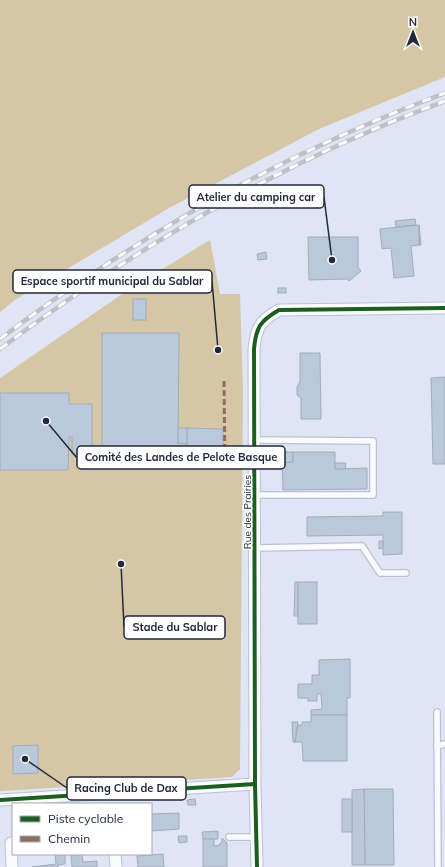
<svg xmlns="http://www.w3.org/2000/svg" width="445" height="867" font-family="Mulish,sans-serif">
  <rect width="100%" height="100%" fill="#dfe5f5"/>
  <g fill="#d5c7a5">
    <polygon points="0,0 445,0 445,77 319,129 169,208 15,300 0,312"/>
    <polygon points="210,240 220,294 240,294 243,390 240,769 232,777 0,791 0,378 128,290"/>
  </g>
  <g fill="#bac8db" stroke="#a2acba">
    <polygon points="415,219 416,225 396,227 395,221"/>
    <polygon points="419,225 421,245 419,245"/>
    <polygon points="419,225 419,245 411,246 414,276 394,278 391,248 382,249 380,229"/>
    <polygon points="308,237 358,237 358,267 361,271 349,281 347,279 309,280"/>
    <polygon points="266,252 267,259 258,260 257,254"/>
    <rect x="278" y="288" width="8" height="5"/>
    <rect x="133" y="299" width="13" height="21"/>
    <polygon points="102,333 179,333 178,447 102,447"/>
    <polygon points="300,353 320,353 321,419 301,419 301,398 297,395 297,387 300,382"/>
    <polygon points="445,377 445,464 433,464 431,378"/>
    <polygon points="0,393 69,393 69,404 92,404 92,453 108,454 108,467 82,467 82,454 72,454 72,437 69,437 68,470 0,470"/>
    <polygon points="178,428 187,428 187,444 178,443"/>
    <polygon points="187,428 223,429 223,457 187,456"/>
    <polygon points="283,452 293,452 293,462 282,463"/>
    <polygon points="293,452 335,452 335,469 367,468 367,489 283,490 282,463 293,462"/>
    <polygon points="335,463 346,463 345,469 335,469"/>
    <polygon points="383,512 402,512 402,554 383,555 383,535 307,536 307,517 383,516"/>
    <polygon points="379,541 383,541 383,548 379,549"/>
    <polygon points="295,582 298,582 298,616 294,616"/>
    <rect x="298" y="582" width="19" height="42"/>
    <polygon points="350,659 350,698 347,698 347,715 311,715 311,710 322,709 321,694 317,694 317,701 308,701 308,698 298,698 298,684 312,684 312,675 319,675 319,660"/>
    <polygon points="311,715 347,715 347,761 303,761 302,742 295,742 298,725 302,725 302,722 311,722"/>
    <polygon points="292,722 298,722 295,742 293,742"/>
    <polygon points="38,745 38,773 13,774 13,746"/>
    <polygon points="364,789 393,789 394,865 365,865"/>
    <polygon points="364,789 365,865 352,865 352,790"/>
    <polygon points="195,799 196,805 188,805 187,800"/>
    <rect x="342" y="799" width="10" height="33"/>
    <polygon points="179,813 179,829 151,831 151,814"/>
    <polygon points="218,831 218,839 203,839 202,832"/>
    <polygon points="178,836 187,836 187,842 179,843"/>
    <polygon points="222,838 227,843 227,867 203,867 203,839 214,839 214,846 220,845 220,843 222,843"/>
    <polygon points="55,854 65,854 65,864 58,865 58,867 32,867 56,864"/>
    <polygon points="71,854 82,854 83,862 97,861 97,867 72,867"/>
    <polygon points="163,854 164,867 138,867 137,856"/>
  </g>
  <g fill="none" stroke-linecap="round" stroke-linejoin="round">
    <defs>
      <g id="lane">
        <polyline points="254,440 373,441 373,495 255,495"/>
        <polyline points="255,548 362,546 380,573 406,573"/>
        <polyline points="437,712 438,867"/>
        <polyline points="437,746 445,744"/>
        <polyline points="229,837 256,837"/>
      </g>
      <g id="street">
        <polyline points="0,800 255,784"/>
        <polyline points="11,843 12,867"/>
        <polyline points="115,854 116,867"/>
        <path d="M257,867l-2,-83 -1,-435c2,-22 6,-28 25,-39l166,-2"/>
      </g>
    </defs>
    <use href="#lane" stroke="#bbc1d1" stroke-width="8"/>
    <use href="#street" stroke="#bbc1d1" stroke-width="13"/>
    <use href="#lane" stroke="#fafbfe" stroke-width="5.5"/>
    <use href="#street" stroke="#fafbfe" stroke-width="11"/>
    <defs>
      <g id="rail">
        <path d="M0,339c135,-102 286,-187 445,-246"/>
        <path d="M0,349c136,-102 285,-189 445,-248"/>
      </g>
    </defs>
    <use href="#rail" stroke="#bfc0c5" stroke-width="4.5"/>
    <use href="#rail" stroke="#fff" stroke-width="3" stroke-dasharray="9" stroke-linecap="butt"/>
    <polyline stroke="#8d6e63" stroke-width="3" stroke-dasharray="6 3" stroke-linecap="butt" points="224,381 225,466"/>
    <defs>
      <g id="cycleway">
        <polyline points="0,800 255,784"/>
        <path d="M257,867l-2,-83 -1,-435c2,-22 6,-28 25,-39l166,-2"/>
      </g>
    </defs>
    <use href="#cycleway" stroke="#fff" stroke-width="6"/>
    <use href="#cycleway" stroke="#1b5e20" stroke-width="4"/>
  </g>
  <g text-anchor="middle" dominant-baseline="central" stroke-width="3" stroke-linejoin="round" paint-order="stroke">
    <g font-size="10" fill="#22293b" stroke="#fff">
      <text transform="translate(247 512) rotate(-90)">Rue des Prairies</text>
    </g>
  </g>
  <path fill="none" stroke="#22293b" stroke-width="1.5" d="M332 260L324 197M218 350L212 281M46 421L77 458M121 564L124 627M25 759L67 788"/>
  <g fill="#22293b" stroke="#fff" stroke-width="1.5">
    <circle cx="332" cy="260" r="4"/>
    <circle cx="218" cy="350" r="4"/>
    <circle cx="46" cy="421" r="4"/>
    <circle cx="121" cy="564" r="4"/>
    <circle cx="25" cy="759" r="4"/>
  </g>
  <g fill="#fff" stroke="#22293b" stroke-width="1.5">
    <rect x="189" y="185" width="135" height="23" rx="4"/>
    <rect x="13" y="270" width="199" height="23" rx="4"/>
    <rect x="77" y="446" width="208" height="23" rx="4"/>
    <rect x="124" y="616" width="101" height="23" rx="4"/>
    <rect x="67" y="777" width="119" height="23" rx="4"/>
  </g>
  <g font-size="11" text-anchor="middle" font-weight="bold" fill="#22293b">
    <text x="256" y="201">Atelier du camping car</text>
    <text x="112" y="285">Espace sportif municipal du Sablar</text>
    <text x="181" y="461">Comité des Landes de Pelote Basque</text>
    <text x="175" y="631">Stade du Sablar</text>
    <text x="126" y="792">Racing Club de Dax</text>
  </g>
  <rect x="12" y="803" width="140" height="52" fill="#ffffff" stroke="#a7a9b1"/>
  <rect x="20" y="816" width="20" height="6" fill="#1b5e20" stroke="#a7a9b1"/>
  <text x="48" y="823" font-size="12" fill="#22293b">Piste cyclable</text>
  <rect x="20" y="836" width="20" height="6" fill="#8d6e63" stroke="#a7a9b1"/>
  <text x="48" y="843" font-size="12" fill="#22293b">Chemin</text>
  <g transform="translate(413 32)" stroke="#ffffff" stroke-width="3" paint-order="stroke">
  <path d="M0-3L7 15L0 10L-7 15Z" fill="#22293b"/>
  <text y="-6" font-size="11" font-weight="bold" text-anchor="middle" fill="#22293b">N</text>
  </g>
</svg>
